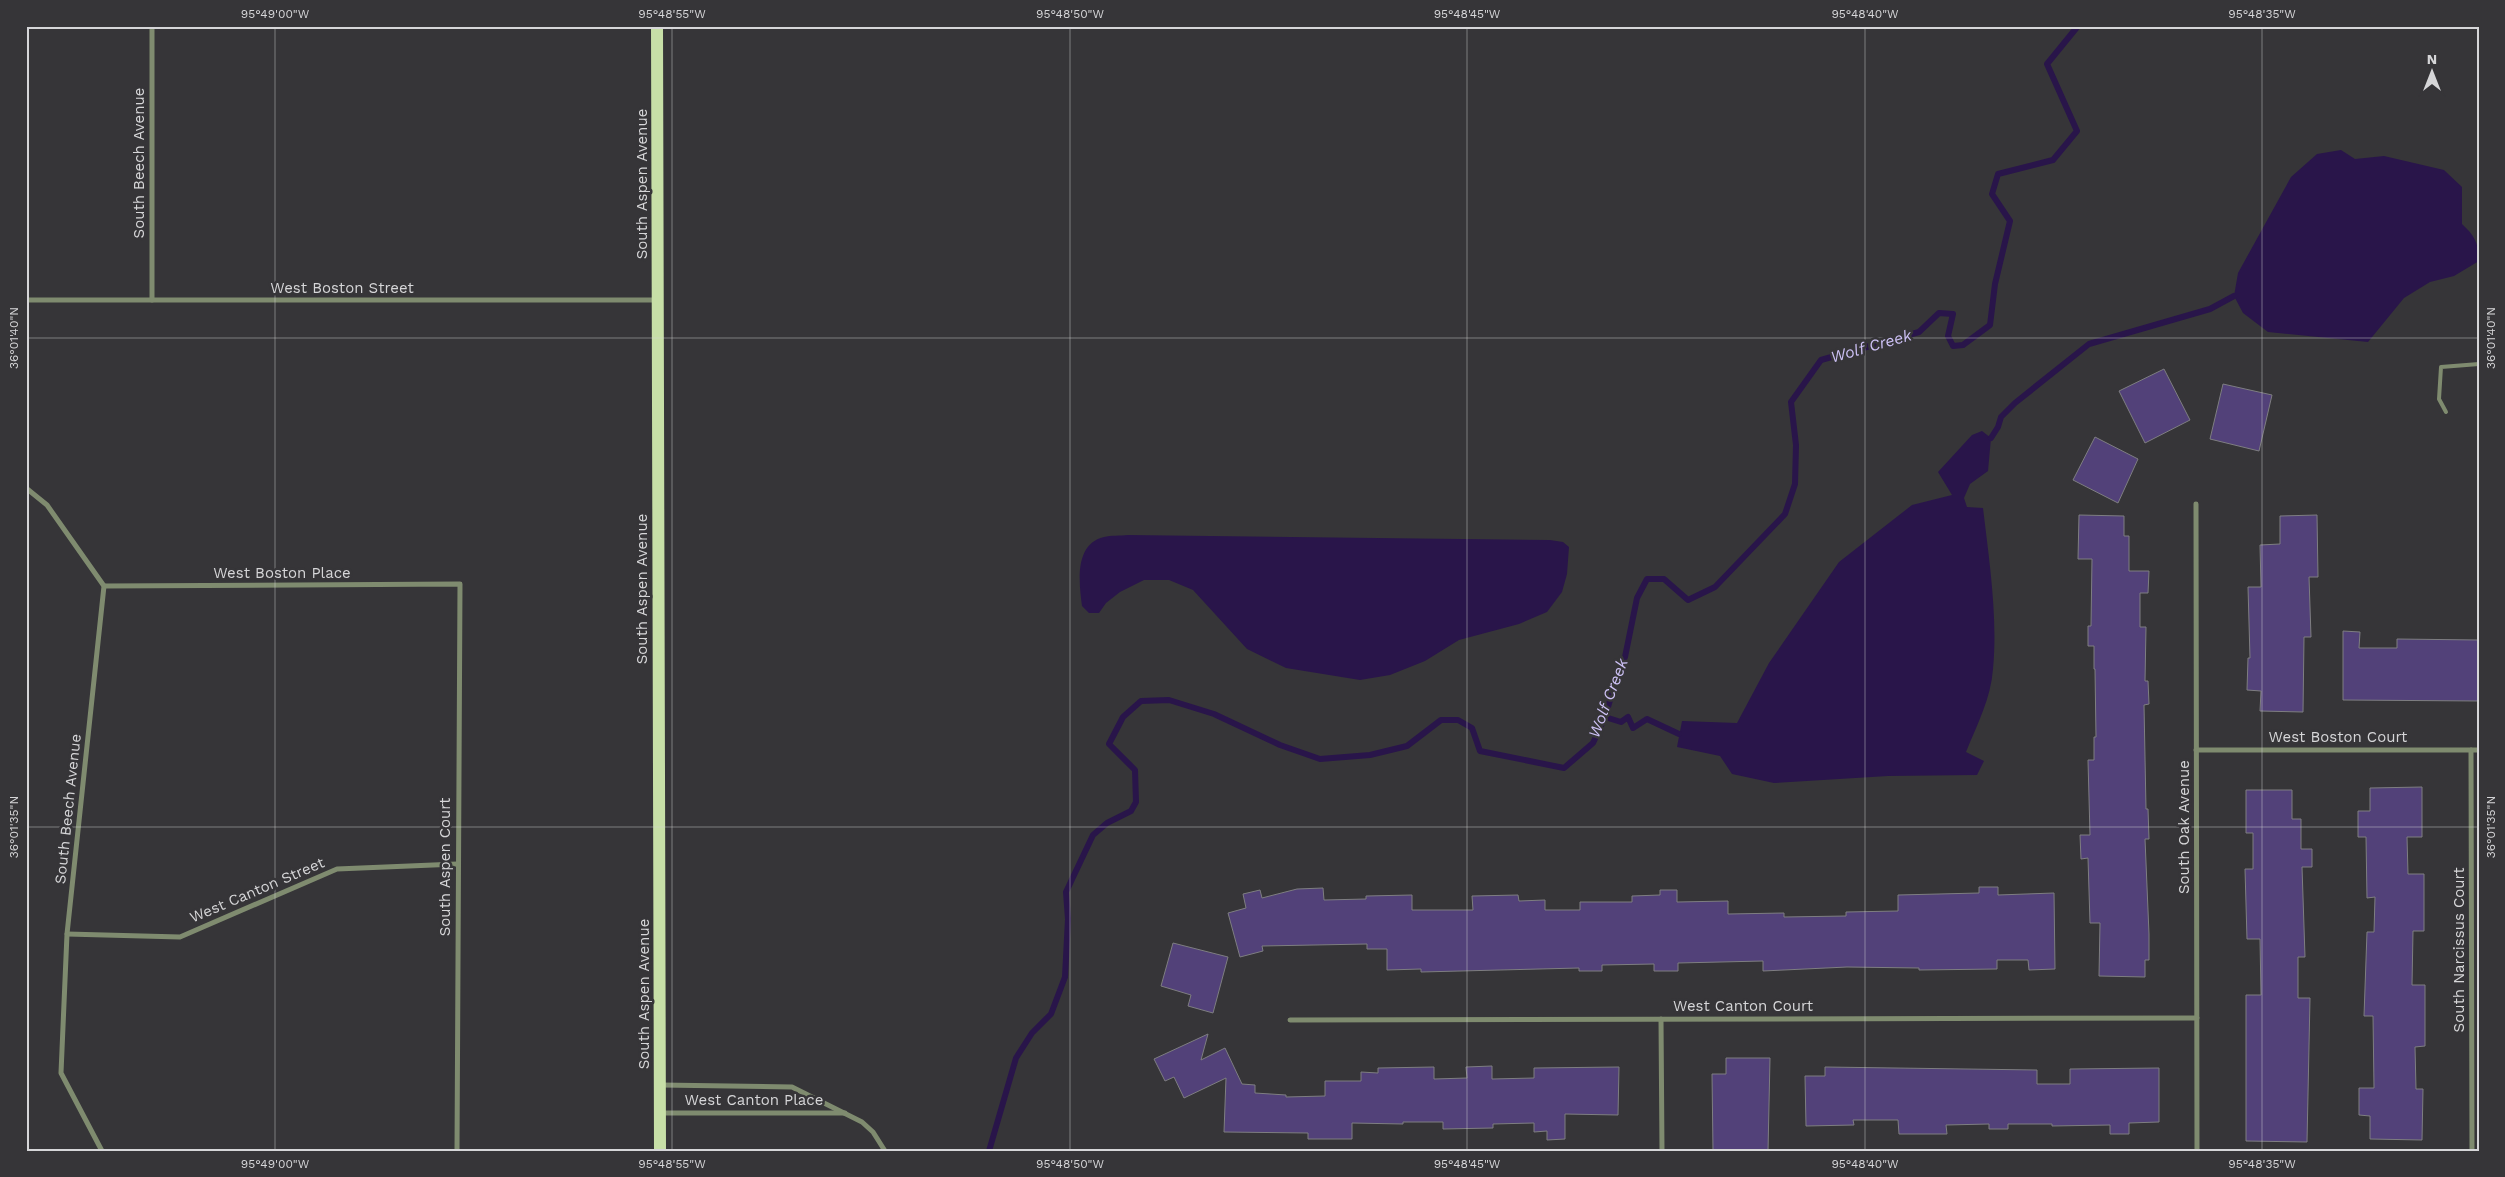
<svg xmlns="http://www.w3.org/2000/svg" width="2505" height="1177" font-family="'Work Sans',sans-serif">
  <rect width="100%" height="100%" fill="#363538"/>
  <g fill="#29154a">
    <path d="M2341,150l14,9 29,-3 60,14 18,17v37c13,12 17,20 17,37l-25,15 -24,6 -26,16 -36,44 -100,-10 -25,-19 -9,-17 4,-23 53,-96 26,-23z"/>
    <path d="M1982,431l9,7 -3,33 -18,13 -6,14 3,9 16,1c6,51 15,109 10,161 -2,29 -16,56 -27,83l18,9 -7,14 -89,1 -114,7 -42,-9 -12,-18 -43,-9 5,-26 55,2 32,-60 70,-101 73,-57 40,-10 -14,-23 34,-37z"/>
    <path d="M1128,535l422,5 13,2 6,5 -2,27 -5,18 -15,20 -28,12 -60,16 -34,21 -35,14 -30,5 -74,-12 -39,-19 -54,-59 -24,-10h-25l-24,12 -14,11 -7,10h-10l-7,-7c-3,-23 -8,-62 22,-69 7,-2 16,-1 24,-2z"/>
  </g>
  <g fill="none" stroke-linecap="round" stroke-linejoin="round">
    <g stroke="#29154a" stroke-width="6">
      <polyline points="1991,438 1998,427 2001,417 2015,403 2089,344 2210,309 2234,296"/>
      <polyline points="1605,717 1621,722 1628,717 1633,728 1647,719 1679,734"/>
      <polyline points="989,1151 1016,1058 1032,1033 1051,1014 1065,977 1068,919 1066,892 1093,835 1107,823 1131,811 1136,802 1135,770 1109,744 1123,717 1141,701 1169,700 1214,714 1280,745 1320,759 1370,755 1407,746 1441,720 1458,720 1472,728 1480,751 1564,768 1593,743 1605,717 1617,677 1625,657 1637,598 1647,579 1664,579 1688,600 1715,587 1785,514 1795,484 1796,445 1791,402 1821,360 1919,332 1939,313 1953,314 1948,336 1953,346 1963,345 1990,325 1995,284 2010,221 1992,194 1998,174 2053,160 2077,131 2047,64 2078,26"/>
    </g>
  </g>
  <g fill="#524179" stroke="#7e7e81">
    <polygon points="2164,369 2190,420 2145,443 2119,391"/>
    <polygon points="2223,384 2272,395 2259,451 2210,439"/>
    <polygon points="2095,437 2138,459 2118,503 2073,480"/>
    <polygon points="2079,515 2124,516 2124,536 2129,536 2129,571 2149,571 2148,593 2140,593 2140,627 2146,627 2145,681 2148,681 2149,704 2144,705 2146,809 2148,809 2149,839 2145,839 2149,934 2149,960 2145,960 2145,977 2099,976 2100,923 2090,923 2088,858 2081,859 2080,835 2090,835 2088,760 2094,760 2094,737 2096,737 2095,669 2094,669 2094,646 2088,646 2088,626 2091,626 2092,559 2078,559"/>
    <polygon points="2317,515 2318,577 2309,577 2311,637 2304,637 2303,712 2260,711 2261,691 2247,690 2248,658 2250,658 2248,587 2261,587 2260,545 2280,544 2280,516"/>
    <polygon points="2343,631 2360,632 2359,648 2397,648 2397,639 2479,640 2479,701 2343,700"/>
    <polygon points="2422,787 2422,837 2407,837 2408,874 2424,874 2424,931 2413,931 2412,985 2425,985 2425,1046 2415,1047 2416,1089 2423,1089 2422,1140 2370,1139 2370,1116 2359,1115 2359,1088 2374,1088 2373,1016 2364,1016 2367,932 2374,932 2375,897 2367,898 2366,837 2358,837 2358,811 2370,811 2370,788"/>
    <polygon points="2246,790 2292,790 2292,819 2301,819 2301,849 2312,849 2312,867 2302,867 2305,957 2298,957 2298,998 2310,998 2307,1142 2246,1141 2246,995 2261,995 2260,939 2247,939 2245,869 2253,869 2253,833 2246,833"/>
    <polygon points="1979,887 1998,887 1998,895 2054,893 2055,969 2029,970 2028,960 1997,960 1997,969 1919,970 1919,968 1847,967 1763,971 1763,961 1678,963 1678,971 1654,971 1654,964 1602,965 1602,971 1579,971 1579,968 1421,972 1421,969 1387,970 1387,949 1367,949 1367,944 1262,946 1263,951 1240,957 1228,913 1246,908 1243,894 1260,890 1262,898 1297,889 1323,888 1324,900 1366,899 1366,896 1412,895 1412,910 1473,910 1472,896 1518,895 1519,901 1545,900 1545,910 1580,910 1580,902 1632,902 1632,896 1660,895 1660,890 1677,890 1677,902 1728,901 1728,914 1784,913 1784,917 1846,916 1846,912 1898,911 1898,895 1979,893"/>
    <polygon points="1173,943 1228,957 1213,1013 1188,1006 1191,995 1161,986"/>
    <polygon points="1208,1034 1201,1060 1225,1048 1242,1084 1255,1085 1255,1093 1286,1095 1286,1097 1325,1096 1325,1081 1361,1081 1361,1072 1378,1073 1378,1068 1434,1067 1434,1079 1467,1078 1466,1067 1492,1066 1492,1079 1534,1078 1534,1068 1619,1067 1618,1115 1565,1114 1565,1139 1547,1140 1547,1131 1534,1132 1534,1123 1493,1124 1493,1128 1443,1129 1443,1122 1403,1122 1403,1124 1352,1123 1352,1139 1308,1139 1308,1133 1224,1132 1226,1078 1184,1098 1174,1077 1165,1081 1154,1059"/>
    <polygon points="1726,1058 1770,1058 1768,1151 1713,1151 1712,1074 1726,1074"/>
    <polygon points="1825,1067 2037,1070 2037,1084 2070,1084 2070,1069 2159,1068 2159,1122 2129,1123 2129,1134 2110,1134 2110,1125 2052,1126 2052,1124 2008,1124 2008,1129 1989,1129 1989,1124 1946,1125 1947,1134 1899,1134 1898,1120 1853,1120 1854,1125 1806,1126 1805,1076 1825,1076"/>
  </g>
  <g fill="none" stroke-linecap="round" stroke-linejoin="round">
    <polyline stroke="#7f8b6f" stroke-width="4" points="2446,412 2439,399 2441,367 2479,364"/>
    <g stroke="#7f8b6f" stroke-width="5">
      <polyline points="26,300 658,300"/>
      <polyline points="152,300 152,26"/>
      <polyline points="26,488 47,505 104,586 67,934 61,1073 102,1151"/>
      <polyline points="2196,504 2197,1151"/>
      <polyline points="104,586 460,584 457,1151"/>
      <polyline points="2196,750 2479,750"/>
      <polyline points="2471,750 2472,1151"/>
      <polyline points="67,934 180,937 337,869 457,864"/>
      <polyline points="1661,1019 1662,1151"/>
      <polyline points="1290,1020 2197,1018"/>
      <polyline points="661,1085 792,1087 862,1122 873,1132 885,1151"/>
      <polyline points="661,1113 845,1113"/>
    </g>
    <polyline stroke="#c7dfa7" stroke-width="12" points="657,26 660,1151"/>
  </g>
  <path fill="none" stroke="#d6d6d8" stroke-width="1" stroke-opacity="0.45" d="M275,26v1125M672,26v1125M1070,26v1125M1467,26v1125M1865,26v1125M2262,26v1125M26,338h2453M26,827h2453"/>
  <g text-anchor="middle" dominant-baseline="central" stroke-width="5" stroke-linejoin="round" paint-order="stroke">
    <g font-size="15" fill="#d6d6d8" stroke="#363538">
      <text transform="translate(139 163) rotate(-90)">South Beech Avenue</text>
      <text transform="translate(642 184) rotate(-90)">South Aspen Avenue</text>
      <text x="342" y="288">West Boston Street</text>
      <text x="282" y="573">West Boston Place</text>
      <text transform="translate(642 589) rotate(-90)">South Aspen Avenue</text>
      <text x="2338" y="737">West Boston Court</text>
      <text transform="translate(68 809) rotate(-84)">South Beech Avenue</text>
      <text transform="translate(2184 827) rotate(-90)">South Oak Avenue</text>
      <text transform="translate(445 867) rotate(-90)">South Aspen Court</text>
      <text transform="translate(257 890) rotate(-23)">West Canton Street</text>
      <text transform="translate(2459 950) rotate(-90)">South Narcissus Court</text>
      <text transform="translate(644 994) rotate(-90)">South Aspen Avenue</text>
      <text x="1743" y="1006">West Canton Court</text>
      <text x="754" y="1100">West Canton Place</text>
    </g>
    <g font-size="16" font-style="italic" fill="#cdc1f5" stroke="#363538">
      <text transform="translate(1871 346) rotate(-16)">Wolf Creek</text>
      <text transform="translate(1608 698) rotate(-69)">Wolf Creek</text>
    </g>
  </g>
  <rect width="2505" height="1177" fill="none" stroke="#363538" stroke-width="55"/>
  <g transform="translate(2432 72)" stroke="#363538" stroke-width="4" paint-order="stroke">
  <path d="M0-4L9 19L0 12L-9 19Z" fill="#d6d6d8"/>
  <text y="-8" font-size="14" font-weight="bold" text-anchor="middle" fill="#d6d6d8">N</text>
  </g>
  <rect x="28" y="28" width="2450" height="1122" fill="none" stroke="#d6d6d8" stroke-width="2"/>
  <g font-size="12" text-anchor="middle" fill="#d6d6d8">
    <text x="275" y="18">95°49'00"W</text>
    <text x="672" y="18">95°48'55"W</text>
    <text x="1070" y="18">95°48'50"W</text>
    <text x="1467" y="18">95°48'45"W</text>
    <text x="1865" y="18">95°48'40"W</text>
    <text x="2262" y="18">95°48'35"W</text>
    <text transform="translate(14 338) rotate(-90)" y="4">36°01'40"N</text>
    <text transform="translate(2491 338) rotate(-90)" y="4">36°01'40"N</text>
    <text transform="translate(14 827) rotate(-90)" y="4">36°01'35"N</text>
    <text transform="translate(2491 827) rotate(-90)" y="4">36°01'35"N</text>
    <text x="275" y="1168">95°49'00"W</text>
    <text x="672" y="1168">95°48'55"W</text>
    <text x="1070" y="1168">95°48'50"W</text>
    <text x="1467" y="1168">95°48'45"W</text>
    <text x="1865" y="1168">95°48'40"W</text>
    <text x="2262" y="1168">95°48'35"W</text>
  </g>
</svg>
